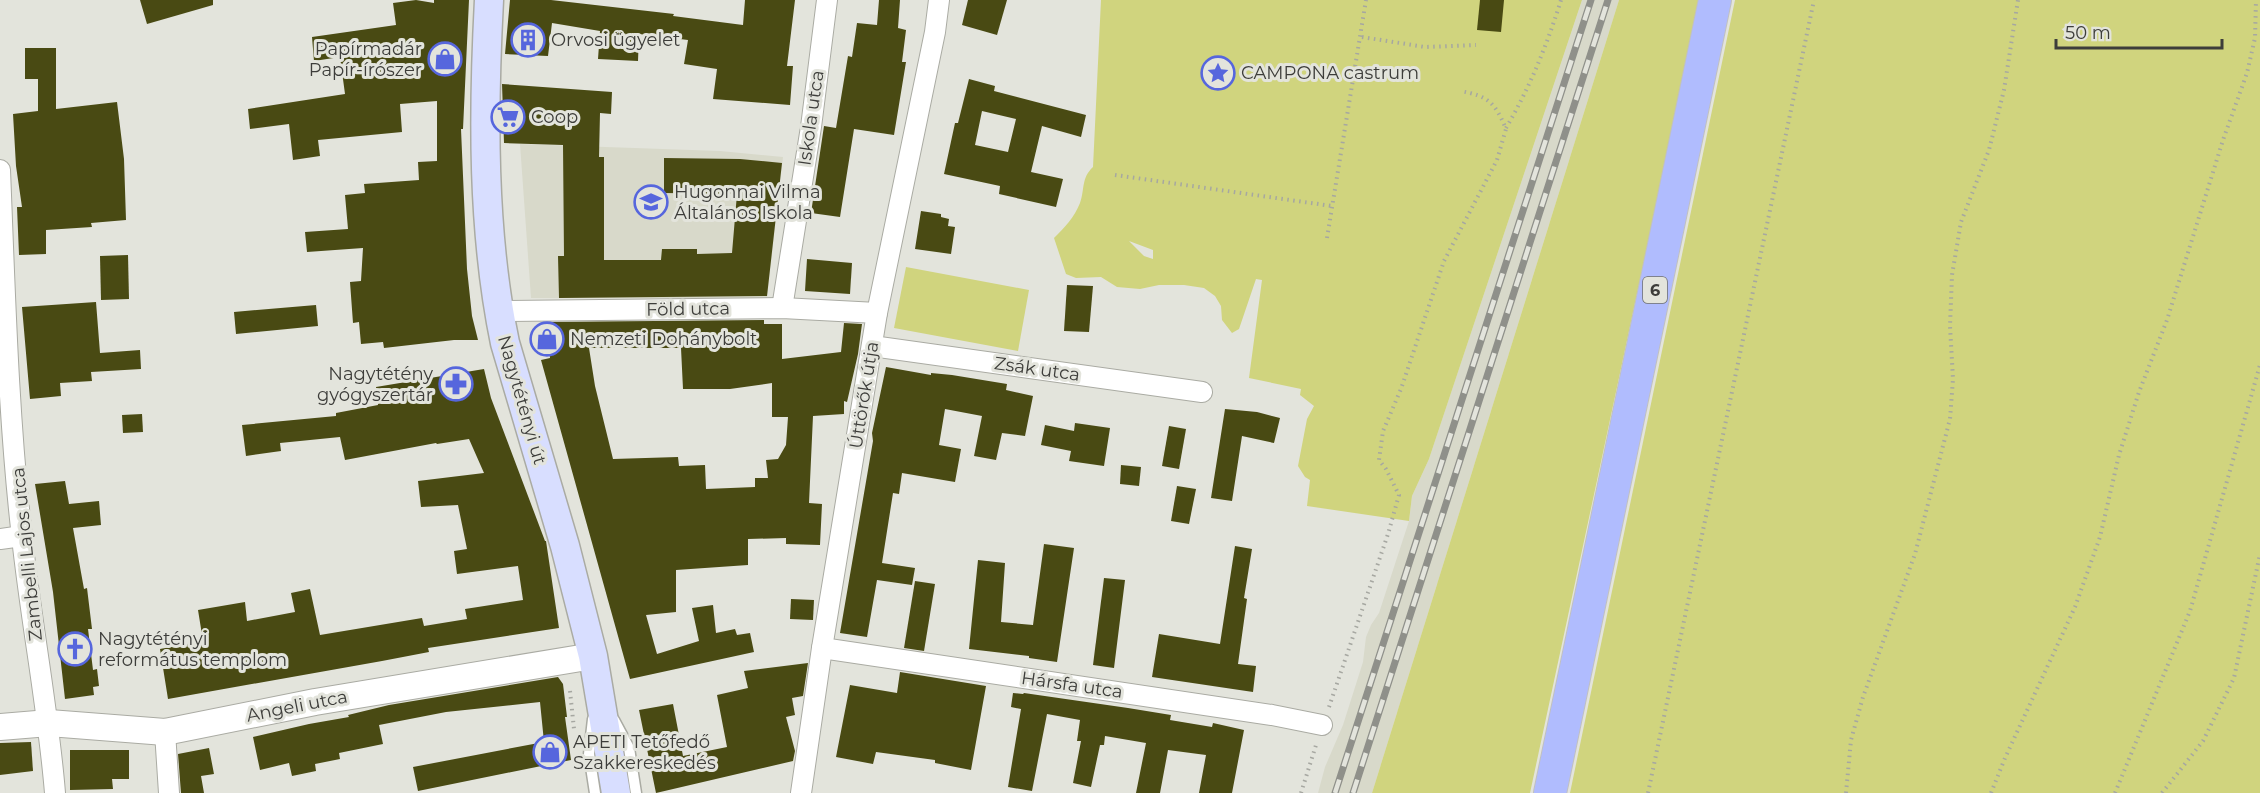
<svg xmlns="http://www.w3.org/2000/svg" width="2260" height="793" font-family="Montserrat,sans-serif">
  <rect width="100%" height="100%" fill="#e3e4dc"/>
  <g fill="#d8d9ca">
    <polygon points="1582,0 1619,0 1372,793 1318,793 1325,767 1343,725 1363,662 1366,637 1371,625 1379,613 1409,521 1412,496 1429,459"/>
    <polygon points="520,144 720,151 783,157 767,298 531,298"/>
  </g>
  <g fill="#d0d47e" fill-rule="evenodd">
    <path d="M1101,0h481l-153,459 -17,37 -3,25 -102,-15 3,-26 -5,-3 -7,-11 9,-47 7,-13 -14,-11 1,-6 -52,-11 13,-98 -6,-1 -17,50 -7,4 -10,-13 -1,-14 -6,-10 -11,-8 -20,-3h-25l-19,4 -23,-2 -16,-10 -25,1 -10,-4 -12,-36c11,-11 20,-20 26,-35 5,-14 1,-25 13,-36zM1129,241l24,9v9l-9,-3z"/>
    <polygon points="1619,0 1700,0 1530,793 1372,793"/>
    <polygon points="1735,0 2260,0 2260,793 1570,793"/>
    <polygon points="906,267 1029,290 1018,351 894,328"/>
  </g>
  <g fill="#494a13" fill-rule="evenodd">
    <polygon points="140,0 213,0 213,5 147,24"/>
    <polygon points="416,0 434,3 434,0 469,0 463,129 461,129 467,269 472,316 478,340 454,340 384,348 383,342 361,344 359,322 353,323 350,282 361,281 363,248 307,252 305,232 348,229 345,195 365,193 364,184 419,180 418,162 437,161 437,101 400,104 402,132 318,140 320,156 293,160 289,124 250,129 248,109 345,94 340,57 314,61 312,37 396,25 393,3"/>
    <polygon points="510,0 551,0 674,14 673,16 743,25 745,0 795,0 787,66 793,66 790,105 713,99 717,69 684,64 688,40 639,34 638,61 598,59 600,31 552,23 548,56 505,54"/>
    <polygon points="879,0 900,0 898,28 906,30 902,62 906,62 894,135 854,129 840,217 811,213 824,126 836,128 848,56 852,57 857,23 877,25"/>
    <polygon points="968,0 1007,0 997,35 962,25"/>
    <polygon points="1480,0 1504,0 1501,32 1477,30"/>
    <polygon points="25,48 56,48 56,109 117,102 124,159 126,220 91,223 92,227 46,230 46,254 19,255 17,207 22,207 16,166 13,114 38,111 38,79 25,79"/>
    <path d="M969,79l26,7 -1,5 92,24 -5,22 -39,-11 -11,46 32,7 -7,28 -57,-13 1,-8 -56,-12 11,-51h3zM982,111l34,8 -8,33 -33,-7z"/>
    <polygon points="502,84 612,92 611,114 600,113 599,157 604,157 604,260 661,260 662,249 697,249 697,254 732,253 737,194 664,193 664,158 740,159 782,163 767,296 559,298 558,256 564,256 563,145 504,143"/>
    <polygon points="921,211 941,214 941,217 949,219 948,226 955,227 951,254 915,249"/>
    <polygon points="128,255 129,299 101,300 100,256"/>
    <polygon points="807,259 852,263 850,294 805,291"/>
    <polygon points="1067,285 1093,286 1089,332 1064,331"/>
    <polygon points="96,302 100,353 140,350 141,369 91,372 92,381 60,383 61,396 30,399 22,307"/>
    <polygon points="316,305 318,326 236,334 234,312"/>
    <path d="M764,320v4h18v35l59,-7 3,-29 18,1 -4,30 -11,48 -3,-1v13l-31,2 -4,87 13,1 -2,41 -34,-1v-6l-38,1v26l-72,5v42l-30,3 11,39 42,-13 -7,-33 21,-3 3,28 19,-4 2,6 13,-2 4,19 -124,27 -89,-319 9,-2 -4,-36zM589,348h92l2,41h47l42,-6v34h16l-2,28 -8,14 -12,1 2,18h-13v9l-49,2 -1,-24 -26,1 -1,-9 -65,2 -18,-73z"/>
    <polygon points="886,367 931,375 931,373 952,375 1007,384 1006,390 1033,396 1025,436 1002,433 996,460 974,456 982,416 945,409 939,445 961,449 955,482 902,473 899,494 893,493 882,563 915,568 912,585 877,580 867,637 840,633 873,441 872,433"/>
    <polygon points="484,369 491,398 545,541 546,541 559,628 428,648 429,652 382,661 168,699 160,649 203,641 198,610 245,602 247,621 295,612 291,593 310,589 320,635 422,618 424,626 467,619 465,609 523,600 518,566 457,574 454,551 467,549 458,505 421,507 418,481 484,473 469,439 437,444 436,443 345,460 340,437 280,443 281,451 246,456 242,425 336,416 336,413 378,405 376,387"/>
    <polygon points="1225,409 1257,412 1280,418 1274,443 1242,436 1232,501 1211,498"/>
    <polygon points="142,414 143,432 123,433 122,415"/>
    <polygon points="1075,423 1110,428 1104,466 1069,461 1071,451 1041,445 1045,425 1074,431"/>
    <polygon points="1169,426 1186,429 1179,469 1162,466"/>
    <polygon points="1121,465 1141,467 1139,486 1120,484"/>
    <polygon points="65,481 69,504 99,501 101,525 73,528 84,589 87,588 92,629 88,629 93,670 97,669 99,686 93,687 94,695 65,699 53,592 35,484"/>
    <polygon points="1177,486 1196,489 1189,524 1171,521"/>
    <polygon points="1044,544 1074,548 1057,662 1029,658 1029,656 969,649 978,560 1005,563 1001,622 1033,625"/>
    <polygon points="1235,546 1252,549 1244,598 1247,599 1238,664 1256,666 1253,692 1152,677 1159,634 1220,644"/>
    <polygon points="1104,578 1125,580 1114,668 1093,665"/>
    <polygon points="915,581 935,584 924,651 904,648"/>
    <polygon points="791,599 814,600 813,620 790,619"/>
    <polygon points="808,663 803,696 792,698 795,715 786,717 795,751 793,761 656,793 639,710 673,704 683,756 727,747 717,695 748,688 744,671"/>
    <polygon points="900,672 986,686 971,770 935,763 935,760 876,752 873,764 836,757 850,685 897,693"/>
    <polygon points="558,677 563,684 567,717 565,717 571,760 418,791 413,767 544,742 540,702 446,712 379,725 383,744 339,753 340,759 315,764 316,771 292,776 289,763 260,770 253,737 309,724 349,717 348,715 389,705"/>
    <polygon points="1013,693 1023,694 1024,693 1128,708 1171,715 1170,720 1212,727 1213,723 1244,730 1232,793 1199,793 1206,755 1168,750 1160,793 1136,793 1146,743 1105,736 1104,745 1100,745 1091,787 1073,783 1081,741 1077,741 1080,720 1047,714 1032,791 1008,787 1021,709 1011,707"/>
    <polygon points="31,742 33,771 0,775 0,743"/>
    <polygon points="209,748 214,774 201,776 204,793 181,793 178,754"/>
    <polygon points="70,750 129,750 129,779 112,779 113,789 70,790"/>
  </g>
  <g fill="none" stroke-linecap="round" stroke-linejoin="round">
    <defs>
      <g id="service">
        <polyline points="593,719 589,754 595,793"/>
        <polyline points="614,720 629,748 636,793"/>
      </g>
      <g id="minor">
        <path d="M0,170c5,122 8,245 22,367 9,85 26,170 33,256"/>
        <polyline points="782,308 811,127 827,0"/>
        <polyline points="498,311 782,308 877,313"/>
        <polyline points="872,346 1202,392"/>
        <polyline points="0,539 22,536"/>
        <polyline points="822,648 1272,715 1322,725"/>
        <polyline points="165,732 169,793"/>
        <polyline points="801,793 822,648 877,313 935,32 939,0"/>
      </g>
      <polyline id="tertiary" points="0,727 49,723 165,732 315,702 593,656"/>
      <path id="secondary" d="M489,0c-6,113 -7,232 16,343l60,203 28,110 23,137"/>
      <polyline id="primary" points="1550,793 1715,0"/>
    </defs>
    <use href="#service" stroke="#aaaba3" stroke-width="13"/>
    <use href="#minor" stroke="#aaaba3" stroke-width="22"/>
    <use href="#tertiary" stroke="#aaaba3" stroke-width="28"/>
    <use href="#secondary" stroke="#aaaba3" stroke-width="31"/>
    <use href="#primary" stroke="#c1c1c0" stroke-width="34"/>
    <g stroke="#a6a7a1" stroke-width="4" stroke-dasharray="1.5 4.5" stroke-linecap="butt">
      <polyline points="1362,37 1425,47 1476,45"/>
      <path d="M1506,128c24,-41 41,-83 55,-128"/>
      <polyline points="1115,175 1332,206"/>
      <polyline points="1327,238 1366,0"/>
      <polyline points="570,691 574,729"/>
      <path d="M1329,707l59,-173 11,-39 -13,-26 -7,-9 4,-29 18,-42 43,-128 53,-101 9,-31c-11,-26 -17,-33 -46,-38"/>
      <polyline points="1301,793 1316,745"/>
      <polyline points="1648,793 1814,0"/>
      <polyline points="1846,793 1851,740 1863,697 1915,554 1950,419 1953,379 1950,326 1952,275 1961,222 1989,150 2004,90 2018,0"/>
      <polyline points="1991,793 2005,758 2075,607 2100,537 2119,455 2139,392 2167,320 2223,140 2247,73 2255,38 2256,0"/>
      <polyline points="2115,793 2190,611 2260,365"/>
      <polyline points="2162,793 2203,741 2234,678 2260,554"/>
    </g>
    <use href="#service" stroke="#fff" stroke-width="10"/>
    <use href="#minor" stroke="#fff" stroke-width="20"/>
    <use href="#tertiary" stroke="#fff" stroke-width="26"/>
    <use href="#secondary" stroke="#d8deff" stroke-width="28"/>
    <use href="#primary" stroke="#b0bcfe" stroke-width="32"/>
    <defs>
      <g id="rail">
        <polyline points="1335,793 1591,0"/>
        <polyline points="1353,793 1608,0"/>
      </g>
    </defs>
    <use href="#rail" stroke="#8f908a" stroke-width="7"/>
    <use href="#rail" stroke="#e3e4dc" stroke-width="4.5" stroke-dasharray="14" stroke-linecap="butt"/>
  </g>
  <defs>
    <symbol id="building-ring" viewBox="-11 -11 22 22"><circle r="9.5" fill="#e3e4dc" stroke="#5666dd" stroke-width="1.5"/><path d="M-4-6H4V6H1V3H-1V6H-4ZM-2.5-4.3h1.7v1.8h-1.7ZM.8-4.3h1.7v1.8H.8ZM-2.5-1h1.7V.8h-1.7ZM.8-1h1.7V.8H.8Z" fill="#5666dd"/></symbol>
    <symbol id="shop-ring" viewBox="-11 -11 22 22"><circle r="9.5" fill="#e3e4dc" stroke="#5666dd" stroke-width="1.5"/><path d="M-5-2.5h2.3a2.7 3.5 0 0 1 5.4 0H5L5.5 6h-11ZM-1.5-2.5h3a1.5 2.3 0 0 0-3 0Z" fill="#5666dd"/></symbol>
    <symbol id="sight-ring" viewBox="-11 -11 22 22"><circle r="9.5" fill="#e3e4dc" stroke="#5666dd" stroke-width="1.5"/><path d="M0-6L1.8-2.2L6-1.7L2.9 1.2L3.7 5.4L0 3.3L-3.7 5.4L-2.9 1.2L-6-1.7L-1.8-2.2Z" fill="#5666dd"/></symbol>
    <symbol id="supermarket-ring" viewBox="-11 -11 22 22"><circle r="9.5" fill="#e3e4dc" stroke="#5666dd" stroke-width="1.5"/><path d="M-6-5.5h2.5l.6 2H6L4.5 2H-2.5L-4.4-4H-6ZM-1.5 3.2a1.3 1.3 0 1 0 .1 0ZM3 3.2a1.3 1.3 0 1 0 .1 0Z" fill="#5666dd"/></symbol>
    <symbol id="school-ring" viewBox="-11 -11 22 22"><circle r="9.5" fill="#e3e4dc" stroke="#5666dd" stroke-width="1.5"/><path d="M0-5L7-2L0 1L-7-2ZM-4 1L0 2.5L4 1V4Q0 6-4 4Z" fill="#5666dd"/></symbol>
    <symbol id="pharmacy-ring" viewBox="-11 -11 22 22"><circle r="9.5" fill="#e3e4dc" stroke="#5666dd" stroke-width="1.5"/><path d="M-2-6h4v4h4v4h-4v4h-4v-4h-4v-4h4Z" fill="#5666dd"/></symbol>
    <symbol id="church-ring" viewBox="-11 -11 22 22"><circle r="9.5" fill="#e3e4dc" stroke="#5666dd" stroke-width="1.5"/><path d="M-1.2-6h2.4v3.5h3.3v2.4h-3.3V6h-2.4V-.1h-3.3v-2.4h3.3Z" fill="#5666dd"/></symbol>
  </defs>
  <g fill-rule="evenodd">
    <use href="#building-ring" x="509" y="21" width="38" height="38"/>
    <use href="#shop-ring" x="426" y="40" width="38" height="38"/>
    <use href="#sight-ring" x="1199" y="54" width="38" height="38"/>
    <use href="#supermarket-ring" x="489" y="98" width="38" height="38"/>
    <use href="#school-ring" x="632" y="183" width="38" height="38"/>
    <use href="#shop-ring" x="528" y="320" width="38" height="38"/>
    <use href="#pharmacy-ring" x="437" y="365" width="38" height="38"/>
    <use href="#church-ring" x="56" y="630" width="38" height="38"/>
    <use href="#shop-ring" x="531" y="733" width="38" height="38"/>
  </g>
  <g text-anchor="middle" dominant-baseline="central" stroke-width="6" stroke-linejoin="round" paint-order="stroke">
    <rect fill="#e3e4dc" stroke="#6f6f6b" stroke-width="1.5" x="1643" y="277" width="24" height="26" rx="4.5"/>
    <g font-size="16" font-weight="bold" fill="#3d3d3a">
      <text x="1655" y="290">6</text>
    </g>
    <g font-size="18" fill="#3d3d3a" stroke="#e3e4dc" text-anchor="start">
      <text x="551" y="40">Orvosi ügyelet</text>
      <text x="422" y="49" text-anchor="end">Papírmadár<tspan x="422" dy="21">Papír-írószer</tspan></text>
      <text x="1241" y="73">CAMPONA castrum</text>
      <text x="531" y="117">Coop</text>
      <text x="674" y="192">Hugonnai Vilma<tspan x="674" dy="21">Általános Iskola</tspan></text>
      <text x="570" y="339">Nemzeti Dohánybolt</text>
      <text x="433" y="374" text-anchor="end">Nagytétény<tspan x="433" dy="21">gyógyszertár</tspan></text>
      <text x="98" y="639">Nagytétényi<tspan x="98" dy="21">református templom</tspan></text>
      <text x="573" y="742">APETI Tetőfedő<tspan x="573" dy="21">Szakkereskedés</tspan></text>
    </g>
    <g font-size="18" fill="#3d3d3a" stroke="#e3e4dc">
      <text transform="translate(811 118) rotate(-82)">Iskola utca</text>
      <text transform="translate(688 309) rotate(-1)">Föld utca</text>
      <text transform="translate(1037 369) rotate(8)">Zsák utca</text>
      <text transform="translate(864 395) rotate(-81)">Úttörők útja</text>
      <text transform="translate(522 400) rotate(74)">Nagytétényi út</text>
      <text transform="translate(27 554) rotate(-96)">Zambelli Lajos utca</text>
      <text transform="translate(1072 685) rotate(8)">Hársfa utca</text>
      <text transform="translate(297 706) rotate(-11)">Angeli utca</text>
    </g>
  </g>
  <path d="M2056 39v9h166v-9" fill="none" stroke="#3d3d3a" stroke-width="3"/>
  <text x="2065" y="39" font-size="18" fill="#3d3d3a" stroke="#e3e4dc" stroke-width="4.5" paint-order="stroke">50 m</text>
</svg>
